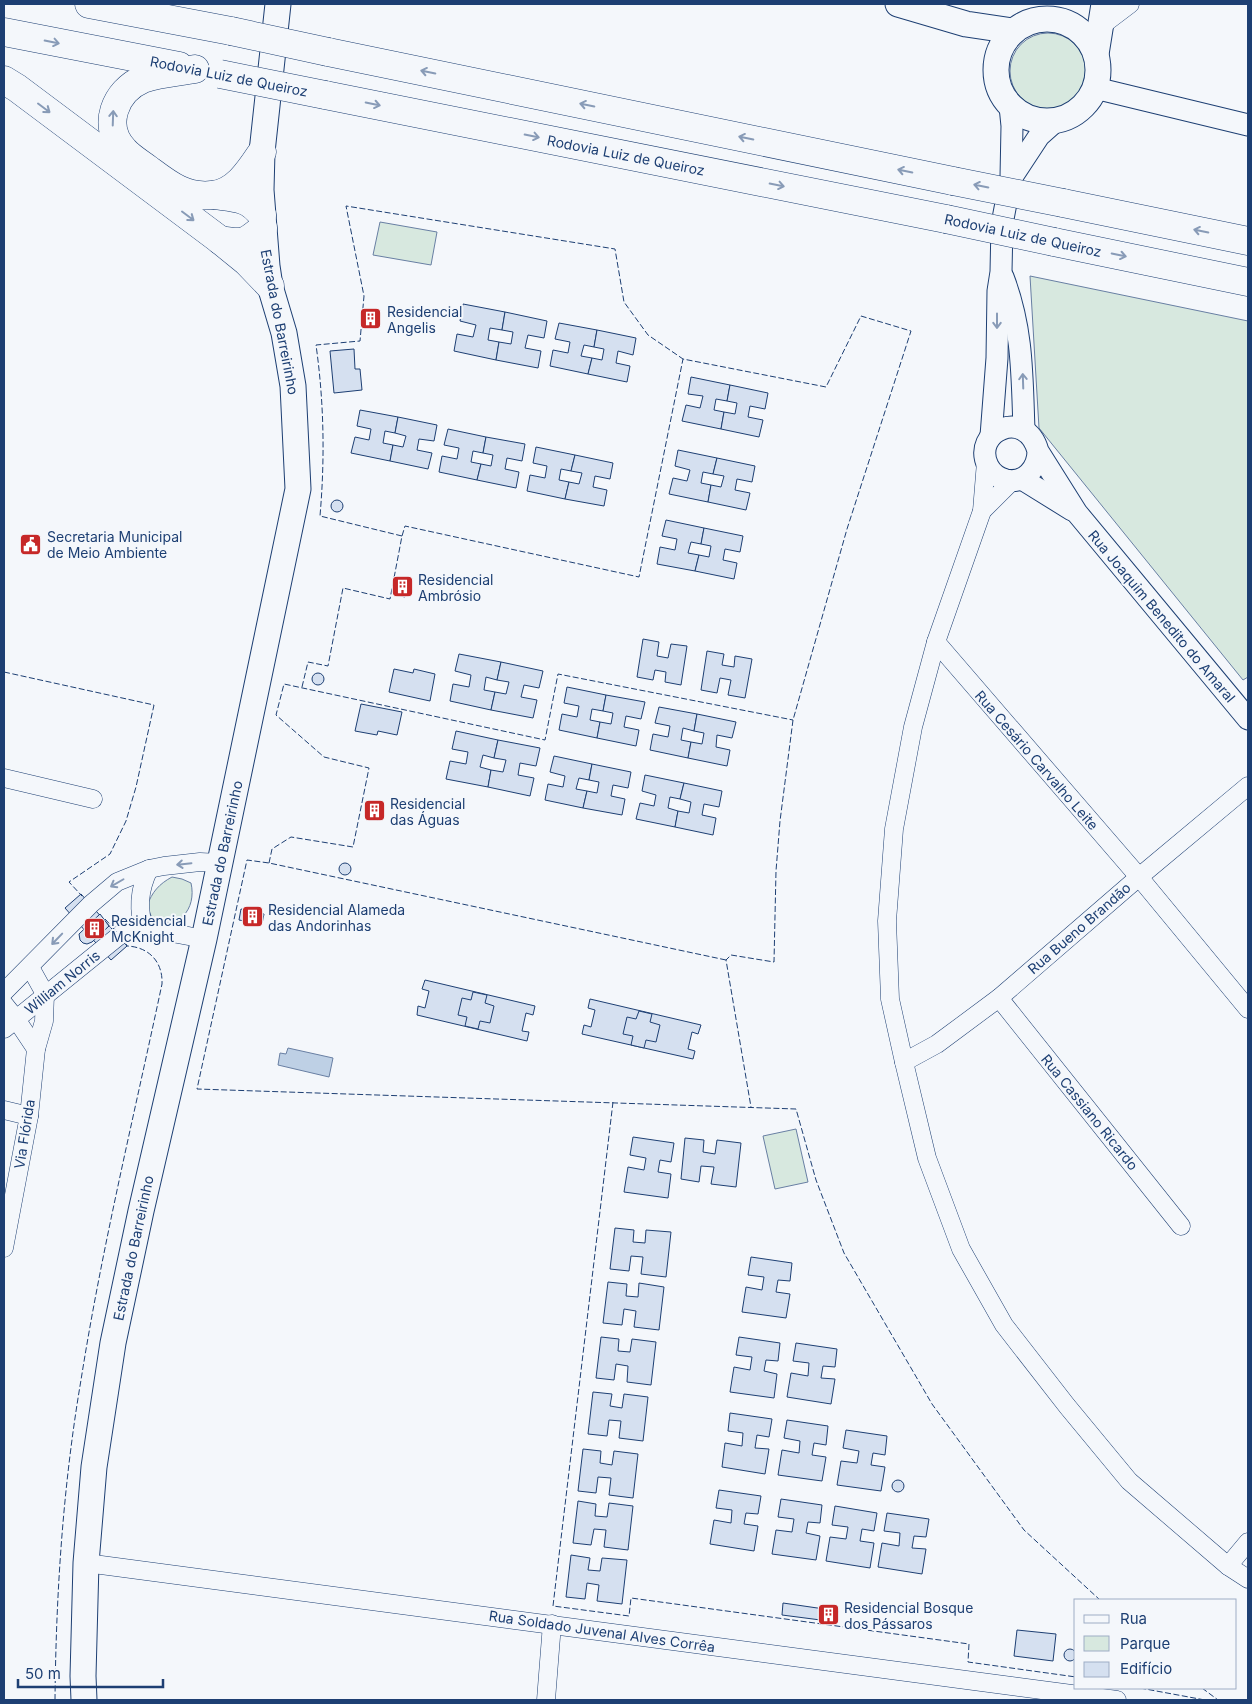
<svg xmlns="http://www.w3.org/2000/svg" width="1252" height="1704" font-family="Inter,sans-serif">
  <rect width="100%" height="100%" fill="#f4f7fb"/>
  <g fill="#d7e8df" stroke="#687fa3">
    <circle cx="1048" cy="71" r="38"/>
    <polygon points="380,222 437,232 431,265 373,255"/>
    <polygon points="1030,276 1248,321 1248,677 1243,680 1039,428"/>
    <path d="M172,877l10,2 9,4c6,26 -13,49 -39,35l-5,-12c5,-14 12,-22 25,-29z"/>
    <polygon points="796,1129 808,1182 775,1189 763,1136"/>
  </g>
  <polygon fill="#bed0e5" stroke="#687fa3" points="288,1048 333,1058 329,1077 278,1065 280,1053 286,1054"/>
  <g fill="#d5e0f0" stroke="#1d3f73">
    <polygon points="463,304 505,312 502,330 490,328 488,340 499,342 496,360 454,351 457,334 473,337 476,325 460,321"/>
    <polygon points="366,310 379,312 376,328 363,326"/>
    <polygon points="505,312 547,321 544,338 528,335 525,348 541,351 538,368 496,360 499,342 511,344 513,332 502,330"/>
    <polygon points="559,323 597,330 594,347 584,345 581,356 592,358 588,374 550,366 553,350 568,353 570,342 555,339"/>
    <polygon points="597,330 636,338 633,355 618,351 616,363 630,366 627,382 588,374 592,358 602,360 604,349 594,347"/>
    <polygon points="354,349 355,369 360,369 362,390 334,393 330,351"/>
    <polygon points="691,377 730,385 727,401 716,399 714,410 724,412 721,429 682,421 686,405 700,408 703,396 688,394"/>
    <polygon points="730,385 768,393 765,409 750,406 748,417 763,420 759,437 721,429 724,412 735,414 737,403 727,401"/>
    <polygon points="360,410 398,417 395,433 385,431 383,443 393,445 390,461 351,453 355,437 369,440 371,429 357,426"/>
    <polygon points="398,417 437,425 434,441 419,439 417,450 432,453 428,469 390,461 393,445 403,447 406,436 395,433"/>
    <polygon points="448,429 486,437 483,453 473,451 471,462 481,464 477,480 439,472 442,456 457,459 459,448 444,445"/>
    <polygon points="486,437 525,444 522,461 507,458 505,469 519,472 516,488 477,480 481,464 491,466 493,455 483,453"/>
    <polygon points="536,447 575,455 571,471 561,469 559,480 569,482 565,499 527,491 530,475 545,478 547,466 533,463"/>
    <polygon points="678,450 717,458 713,474 703,472 701,483 711,485 708,502 669,494 673,478 687,481 690,470 675,466"/>
    <polygon points="575,455 613,463 610,479 595,476 593,487 607,490 604,506 565,499 569,482 579,484 582,473 571,471"/>
    <polygon points="717,458 755,466 752,482 737,479 735,490 750,493 746,510 708,502 711,485 721,487 724,476 713,474"/>
    <circle cx="337" cy="506" r="6"/>
    <polygon points="666,520 704,528 701,544 691,542 688,553 699,555 695,571 657,564 660,547 675,550 677,539 662,536"/>
    <polygon points="704,528 743,536 740,552 725,549 723,560 737,563 734,579 695,571 699,555 709,557 711,546 701,544"/>
    <polygon points="399,578 409,580 405,597 395,595"/>
    <polygon points="643,639 659,642 657,656 668,658 671,644 687,646 681,685 665,682 666,672 655,670 653,680 637,677"/>
    <polygon points="707,651 724,654 722,665 734,667 735,656 752,659 745,698 728,695 731,680 720,678 717,693 701,690"/>
    <polygon points="459,654 501,662 497,680 486,677 484,690 495,692 491,710 450,701 453,684 469,687 471,675 455,671"/>
    <polygon points="501,662 543,671 539,688 524,685 521,697 537,700 533,718 491,710 495,692 506,694 509,682 497,680"/>
    <polygon points="394,669 413,673 414,669 435,674 430,701 389,692"/>
    <circle cx="318" cy="679" r="6"/>
    <polygon points="567,687 606,695 603,711 592,709 590,720 600,722 597,738 559,730 562,714 577,717 579,706 564,703"/>
    <polygon points="606,695 645,702 641,719 626,716 624,727 639,730 636,746 597,738 600,722 611,724 613,713 603,711"/>
    <polygon points="361,704 402,712 397,735 378,731 377,735 355,731"/>
    <polygon points="659,707 697,714 694,731 683,728 681,740 691,742 688,758 650,750 653,734 668,737 670,726 655,723"/>
    <polygon points="697,714 736,722 732,738 717,735 716,747 730,750 727,766 688,758 691,742 702,744 704,733 694,731"/>
    <polygon points="456,731 498,740 494,758 483,755 480,767 491,770 488,787 446,779 450,761 466,764 468,752 452,749"/>
    <polygon points="498,740 540,748 536,766 520,763 518,775 534,778 530,796 488,787 491,770 503,772 506,760 494,758"/>
    <polygon points="554,756 592,764 589,780 579,778 576,789 587,791 583,808 545,800 548,784 563,787 565,776 550,772"/>
    <polygon points="592,764 631,772 628,788 613,785 611,796 625,799 622,815 583,808 587,791 597,793 599,782 589,780"/>
    <polygon points="645,775 684,783 680,799 670,797 668,808 678,811 675,827 636,819 640,803 654,806 656,795 642,791"/>
    <polygon points="684,783 722,791 719,807 704,804 702,815 716,818 713,835 675,827 678,811 689,813 691,802 680,799"/>
    <polygon points="369,803 381,805 378,820 367,817"/>
    <circle cx="345" cy="869" r="6"/>
    <polygon points="81,894 127,946 111,960 65,908"/>
    <polygon points="241,909 264,914 262,924 239,920"/>
    <polygon points="100,914 109,926 92,942 87,944 83,943 80,940 79,934"/>
    <polygon points="425,980 535,1006 533,1015 526,1013 522,1031 529,1032 527,1041 417,1015 418,1006 425,1008 429,991 422,989"/>
    <polygon points="473,992 487,995 485,1003 494,1006 490,1023 480,1021 478,1029 465,1026 467,1017 458,1015 462,998 471,1000"/>
    <polygon points="590,999 701,1025 698,1034 692,1032 688,1049 695,1051 693,1059 582,1034 584,1025 591,1027 595,1010 588,1008"/>
    <polygon points="639,1011 652,1014 650,1022 660,1025 656,1042 646,1040 644,1048 631,1045 633,1036 623,1034 627,1017 636,1019"/>
    <polygon points="633,1137 674,1143 671,1162 660,1160 658,1172 671,1174 668,1198 624,1192 628,1167 644,1170 646,1158 630,1155"/>
    <polygon points="685,1138 704,1140 703,1152 715,1154 717,1140 741,1143 736,1187 711,1184 714,1167 701,1166 699,1182 681,1179"/>
    <polygon points="615,1228 634,1230 633,1242 645,1243 646,1230 671,1232 666,1277 641,1274 643,1257 631,1256 629,1271 610,1269"/>
    <polygon points="751,1257 792,1263 790,1281 778,1280 776,1292 790,1294 786,1318 742,1312 746,1287 762,1290 764,1277 748,1275"/>
    <polygon points="608,1282 627,1284 626,1296 638,1297 639,1283 664,1287 659,1330 634,1327 636,1311 624,1309 622,1325 603,1323"/>
    <polygon points="601,1337 619,1339 618,1351 630,1352 632,1339 656,1342 651,1385 627,1382 628,1366 616,1364 614,1380 596,1378"/>
    <polygon points="739,1337 780,1343 778,1361 766,1360 764,1371 777,1374 774,1398 730,1392 734,1367 750,1370 752,1357 736,1355"/>
    <polygon points="796,1343 837,1349 835,1367 823,1366 821,1378 835,1379 831,1404 787,1397 791,1373 808,1376 809,1363 793,1361"/>
    <polygon points="593,1392 612,1394 610,1406 622,1408 624,1394 648,1397 643,1441 619,1438 621,1421 609,1420 607,1436 588,1434"/>
    <polygon points="730,1413 772,1419 769,1437 757,1435 755,1448 769,1449 765,1474 722,1467 725,1443 742,1446 743,1433 728,1431"/>
    <polygon points="787,1420 828,1426 826,1445 814,1443 812,1455 826,1457 822,1481 778,1475 782,1450 799,1453 800,1441 784,1438"/>
    <polygon points="846,1430 887,1436 885,1455 873,1453 871,1465 885,1467 881,1491 837,1485 841,1461 857,1463 859,1451 843,1448"/>
    <polygon points="583,1449 601,1451 600,1463 612,1465 614,1451 638,1454 633,1498 609,1495 611,1478 598,1477 596,1493 578,1491"/>
    <circle cx="898" cy="1486" r="6"/>
    <polygon points="719,1490 761,1496 758,1514 746,1513 744,1524 758,1526 754,1551 710,1544 714,1520 731,1523 732,1510 716,1508"/>
    <polygon points="781,1499 822,1505 820,1523 808,1522 806,1533 820,1536 816,1560 772,1554 776,1530 792,1532 794,1519 778,1517"/>
    <polygon points="578,1501 596,1504 595,1516 607,1517 609,1503 633,1506 628,1550 604,1547 606,1530 594,1529 591,1545 573,1543"/>
    <polygon points="835,1506 877,1513 874,1531 862,1529 860,1541 874,1543 870,1568 826,1561 830,1537 846,1539 848,1527 832,1525"/>
    <polygon points="887,1513 929,1519 926,1537 914,1536 912,1548 926,1549 922,1574 878,1567 882,1543 899,1546 900,1533 884,1531"/>
    <polygon points="571,1555 590,1558 588,1570 600,1571 602,1558 627,1560 622,1604 597,1601 599,1585 587,1583 585,1599 566,1597"/>
    <polygon points="783,1603 838,1611 836,1622 782,1615"/>
    <polygon points="820,1608 838,1611 836,1622 819,1620"/>
    <polygon points="1017,1630 1056,1634 1053,1661 1014,1656"/>
    <circle cx="1070" cy="1655" r="6"/>
  </g>
  <g fill="none" stroke-linecap="round" stroke-linejoin="round">
    <defs>
      <g id="minor">
        <polyline points="1101,26 1130,4"/>
        <polyline points="986,462 982,511 936,642 913,727 894,829 887,921 890,999 904,1062 927,1158 961,1249 1004,1325 1067,1406 1129,1481 1228,1566 1248,1579"/>
        <polyline points="982,511 1013,480"/>
        <polyline points="936,642 1139,877 1248,1009"/>
        <polyline points="4,778 93,799"/>
        <path d="M145,931c-8,-22 -6,-41 4,-62"/>
        <polyline points="4,992 91,904 117,882 149,869 164,866 200,862 220,863"/>
        <polyline points="999,998 1181,1226"/>
        <polyline points="4,1004 16,1019 36,1049"/>
        <path d="M4,1029l116,-94c27,-10 56,-1 84,4"/>
        <polyline points="904,1062 937,1044 999,998 1139,877 1248,786"/>
        <polyline points="4,1110 29,1116"/>
        <polyline points="4,1248 29,1116 36,1049 44,1021 45,994 30,967"/>
        <polyline points="86,1563 1117,1700"/>
        <polyline points="1228,1566 1248,1542"/>
        <polyline points="546,1700 552,1624"/>
      </g>
      <g id="tertiary">
        <polyline points="1095,88 1248,125"/>
        <polyline points="1012,177 1039,136 1057,120"/>
        <path d="M1003,277c20,52 19,99 21,153"/>
        <polyline points="991,436 997,358 998,291 1001,272 1002,224 1011,177 1012,126 1010,106"/>
        <path d="M1038,451c0,17 -13,33 -32,29 -8,-2 -15,-8 -18,-14 -17,-35 38,-59 50,-15l39,62 171,206"/>
        <polyline points="1022,479 1072,510"/>
      </g>
      <g id="secondary">
        <polyline points="898,4 966,24 1013,31"/>
        <circle cx="1047" cy="70" r="51"/>
        <polyline points="1096,54 1104,4"/>
        <polyline points="84,1700 83,1676 86,1563 94,1467 113,1343 141,1211 204,939 298,489 293,386 284,333 270,286 267,266 261,190 262,152 278,4"/>
      </g>
      <g id="motorway">
        <polyline points="89,4 231,31"/>
        <polyline points="4,32 179,66"/>
        <polyline points="328,52 953,181"/>
        <path d="M195,69c-17,3 -36,4 -52,10 -28,12 -42,47 -19,71 6,7 16,13 24,19 20,15 37,29 64,26 24,-2 38,-25 50,-43"/>
        <polyline points="4,80 17,88 220,240 247,262 270,286"/>
        <polyline points="325,95 946,219"/>
        <path d="M214,195c22,3 34,2 48,20"/>
        <polyline points="1063,203 1248,241"/>
        <path d="M220,240c24,4 25,3 43,-12"/>
        <polyline points="1054,242 1248,282"/>
      </g>
    </defs>
    <use href="#minor" stroke="#1d3f73" stroke-width="19"/>
    <use href="#tertiary" stroke="#1d3f73" stroke-width="23"/>
    <use href="#secondary" stroke="#1d3f73" stroke-width="27"/>
    <use href="#motorway" stroke="#1d3f73" stroke-width="29"/>
    <use href="#minor" stroke="#f4f7fb" stroke-width="18"/>
    <use href="#tertiary" stroke="#f4f7fb" stroke-width="21"/>
    <use href="#secondary" stroke="#f4f7fb" stroke-width="25"/>
    <use href="#motorway" stroke="#f4f7fb" stroke-width="28"/>
    <defs>
      <g id="motorway-bridge">
        <polyline points="231,31 328,52"/>
        <polyline points="220,74 325,95"/>
        <polyline points="953,181 1063,203"/>
        <polyline points="946,219 1054,242"/>
      </g>
    </defs>
    <use href="#motorway-bridge" stroke="#1d3f73" stroke-width="29" stroke-linecap="butt"/>
    <use href="#motorway-bridge" stroke="#f4f7fb" stroke-width="28"/>
    <g stroke="#1d3f73" stroke-width="1" stroke-dasharray="6 2.5" stroke-linecap="butt">
      <path d="M402,536l-82,-20c5,-58 4,-114 -4,-171l44,-4 4,-45 -18,-90 269,43 9,53 24,33 35,24 143,28 35,-71 50,15 -64,198 -54,191 -13,101 -4,50 -2,91 -43,-7 -5,5 25,147"/>
      <polyline points="4,672 154,705 136,787 126,821 110,854 69,882 82,896"/>
      <polyline points="302,687 308,662 328,666 343,588 390,599 402,536 405,526 639,577 683,359"/>
      <polyline points="269,863 272,849 291,837 353,847 369,768 324,757 276,715 284,684 545,740 558,674 793,720"/>
      <polyline points="105,919 117,932"/>
      <polyline points="726,960 269,863 247,860 197,1089 796,1109 816,1180 844,1253 932,1404 1024,1530 1100,1600"/>
      <polyline points="613,1102 553,1606 629,1616 631,1598 969,1644 968,1662 1076,1677"/>
      <polyline points="1140,1688 1205,1700"/>
      <polyline points="1202,1688 1218,1700"/>
      <path d="M55,1700c1,-107 8,-214 26,-320 21,-133 53,-264 81,-396 1,-22 -13,-37 -35,-38l-1,-2"/>
    </g>
  </g>
  <defs><path id="oneway-shaft" d="M-6 0H5M1.5-3L5.5 0L1.5 3" fill="none" stroke-width="1.6" stroke-linecap="round" stroke-linejoin="round" transform="scale(1.25)"/></defs>
  <g stroke="#889bb7">
    <use href="#oneway-shaft" transform="translate(52 42) rotate(11)"/>
    <use href="#oneway-shaft" transform="translate(428 72) rotate(-168)"/>
    <use href="#oneway-shaft" transform="translate(373 104) rotate(12)"/>
    <use href="#oneway-shaft" transform="translate(587 105) rotate(-168)"/>
    <use href="#oneway-shaft" transform="translate(44 108) rotate(37)"/>
    <use href="#oneway-shaft" transform="translate(113 118) rotate(-88)"/>
    <use href="#oneway-shaft" transform="translate(532 136) rotate(11)"/>
    <use href="#oneway-shaft" transform="translate(746 138) rotate(-168)"/>
    <use href="#oneway-shaft" transform="translate(905 171) rotate(-168)"/>
    <use href="#oneway-shaft" transform="translate(777 185) rotate(11)"/>
    <use href="#oneway-shaft" transform="translate(981 186) rotate(-169)"/>
    <use href="#oneway-shaft" transform="translate(188 216) rotate(37)"/>
    <use href="#oneway-shaft" transform="translate(1201 231) rotate(-168)"/>
    <use href="#oneway-shaft" transform="translate(1119 255) rotate(12)"/>
    <use href="#oneway-shaft" transform="translate(997 321) rotate(90)"/>
    <use href="#oneway-shaft" transform="translate(1023 381) rotate(-92)"/>
    <use href="#oneway-shaft" transform="translate(184 864) rotate(174)"/>
    <use href="#oneway-shaft" transform="translate(117 883) rotate(150)"/>
    <use href="#oneway-shaft" transform="translate(57 939) rotate(134)"/>
  </g>
  <defs>
    <symbol id="building-square" viewBox="-11 -11 22 22"><rect x="-9" y="-9" width="18" height="18" rx="4" fill="#c62828" stroke="#f4f7fb"/><path d="M-4-6H4V6H1V3H-1V6H-4ZM-2.5-4.3h1.7v1.8h-1.7ZM.8-4.3h1.7v1.8H.8ZM-2.5-1h1.7V.8h-1.7ZM.8-1h1.7V.8H.8Z" fill="#fff"/></symbol>
    <symbol id="civic-square" viewBox="-11 -11 22 22"><rect x="-9" y="-9" width="18" height="18" rx="4" fill="#c62828" stroke="#f4f7fb"/><path d="M-.6-6.5H3V-4.5H.6V-3L4-1V1h2V6H-6V1h2V-1L-.6-3ZM-1.2 2.5V6h2.4V2.5Z" fill="#fff"/></symbol>
  </defs>
  <g fill-rule="evenodd">
    <use href="#building-square" x="358" y="306" width="25" height="25"/>
    <use href="#civic-square" x="18" y="532" width="25" height="25"/>
    <use href="#building-square" x="390" y="574" width="25" height="25"/>
    <use href="#building-square" x="362" y="798" width="25" height="25"/>
    <use href="#building-square" x="240" y="904" width="25" height="25"/>
    <use href="#building-square" x="82" y="916" width="25" height="25"/>
    <use href="#building-square" x="816" y="1602" width="25" height="25"/>
  </g>
  <g text-anchor="middle" dominant-baseline="central" stroke-width="4" stroke-linejoin="round" paint-order="stroke">
    <g font-size="14" fill="#1d3f73" stroke="#f4f7fb">
      <text transform="translate(229 76) rotate(11)">Rodovia Luiz de Queiroz</text>
      <text transform="translate(626 155) rotate(11)">Rodovia Luiz de Queiroz</text>
      <text transform="translate(1023 235) rotate(12)">Rodovia Luiz de Queiroz</text>
      <text transform="translate(280 322) rotate(79)">Estrada do Barreirinho</text>
      <text transform="translate(1162 616) rotate(50)">Rua Joaquim Benedito do Amaral</text>
      <text transform="translate(1037 760) rotate(49)">Rua Cesário Carvalho Leite</text>
      <text transform="translate(222 853) rotate(-78)">Estrada do Barreirinho</text>
      <text transform="translate(1079 928) rotate(-41)">Rua Bueno Brandão</text>
      <text transform="translate(62 982) rotate(-39)">William Norris</text>
      <text transform="translate(1090 1112) rotate(51)">Rua Cassiano Ricardo</text>
      <text transform="translate(24 1134) rotate(-81)">Via Flórida</text>
      <text transform="translate(133 1248) rotate(-78)">Estrada do Barreirinho</text>
      <text transform="translate(602 1631) rotate(8)">Rua Soldado Juvenal Alves Corrêa</text>
    </g>
    <g font-size="14" fill="#1d3f73" stroke="#f4f7fb" text-anchor="start">
      <text x="387" y="311">Residencial<tspan x="387" dy="16">Angelis</tspan></text>
      <text x="47" y="536">Secretaria Municipal<tspan x="47" dy="16">de Meio Ambiente</tspan></text>
      <text x="418" y="579">Residencial<tspan x="418" dy="16">Ambrósio</tspan></text>
      <text x="390" y="803">Residencial<tspan x="390" dy="16">das Águas</tspan></text>
      <text x="268" y="909">Residencial Alameda<tspan x="268" dy="16">das Andorinhas</tspan></text>
      <text x="111" y="920">Residencial<tspan x="111" dy="16">McKnight</tspan></text>
      <text x="844" y="1607">Residencial Bosque<tspan x="844" dy="16">dos Pássaros</tspan></text>
    </g>
  </g>
  <rect width="1252" height="1704" fill="none" stroke="#1d3f73" stroke-width="10"/>
  <rect x="1074" y="1599" width="162" height="90" fill="#f4f7fb" stroke="#9eadc5"/>
  <rect x="1084" y="1615" width="25" height="8" fill="#f4f7fb" stroke="#9eadc5"/>
  <text x="1120" y="1624" font-size="15" fill="#1d3f73">Rua</text>
  <rect x="1084" y="1636" width="25" height="15" fill="#d7e8df" stroke="#9eadc5"/>
  <text x="1120" y="1649" font-size="15" fill="#1d3f73">Parque</text>
  <rect x="1084" y="1662" width="25" height="15" fill="#d5e0f0" stroke="#9eadc5"/>
  <text x="1120" y="1674" font-size="15" fill="#1d3f73">Edifício</text>
  <path d="M18 1679v8h145v-8" fill="none" stroke="#1d3f73" stroke-width="2.5"/>
  <text x="25" y="1679" font-size="15" fill="#1d3f73" stroke="#f4f7fb" stroke-width="4" paint-order="stroke">50 m</text>
</svg>
